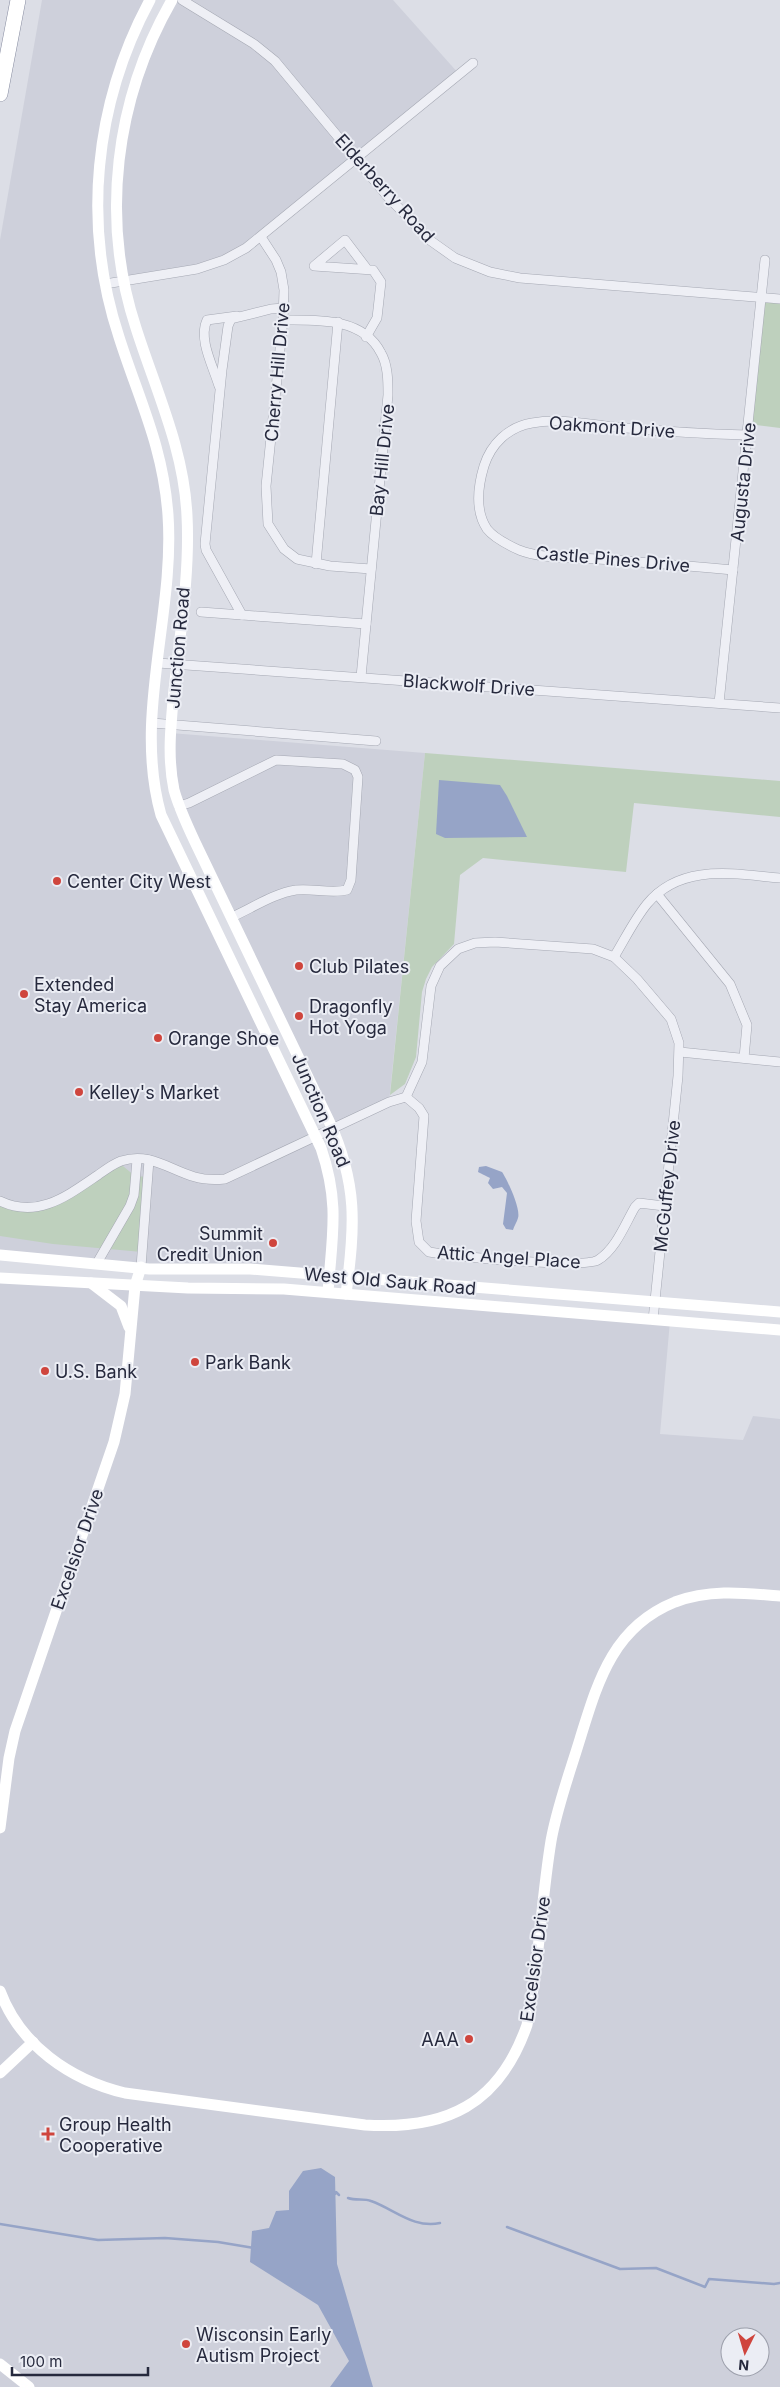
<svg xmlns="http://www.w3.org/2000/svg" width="780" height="2387" font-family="Inter,sans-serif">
  <rect width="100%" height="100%" fill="#dcdee6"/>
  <g fill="#ced0db" fill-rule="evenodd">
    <polygon points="42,0 150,0 108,109 100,252 141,398 168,516 151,739 156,793 328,1169 329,1275 198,1270 0,1255 0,240"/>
    <polygon points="172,0 393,0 459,74 334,176 224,260 124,281 119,253 124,127"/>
    <polygon points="170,733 425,753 389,1102 333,1129 184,819"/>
    <path d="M0,1278l211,11 459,32 -10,113 83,6 10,-24 27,3v968h-780zM730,2337h30v30h-30z"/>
  </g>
  <g fill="#bed0bd">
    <polygon points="762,298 780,299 780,428 748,424"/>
    <polygon points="425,753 780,781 780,817 634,803 626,872 483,858 460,875 454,944 432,967 426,979 422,992 416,1057 405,1084 390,1095"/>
    <polygon points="118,1162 135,1176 148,1177 142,1252 53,1244 0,1236 0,1201 34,1209"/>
  </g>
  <g fill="#96a4c7">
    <polygon points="439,780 500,785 507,796 527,837 445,838 436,834"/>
    <path d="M486,1166l16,6c5,7 19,37 16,46 -1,4 -4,8 -5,12l-7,-1 -3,-5 4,-31 -5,-6 -9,2 -5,-6 2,-5 -12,-6 1,-5z"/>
    <polygon points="321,2168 335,2177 337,2264 373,2387 330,2387 349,2361 318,2305 250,2262 252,2231 269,2228 276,2211 289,2210 289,2191 303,2171"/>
  </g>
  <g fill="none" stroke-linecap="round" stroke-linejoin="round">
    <g stroke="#96a4c7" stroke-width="2.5">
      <polyline points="335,2194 336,2192 339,2195"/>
      <path d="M348,2198c8,3 16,0 23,3 23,8 43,28 69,22"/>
      <polyline points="0,2224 98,2240 165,2238 218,2242 254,2248"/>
      <polyline points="507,2227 620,2269 656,2268 705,2287 709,2279 774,2284 780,2283"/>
    </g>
    <defs>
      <g id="street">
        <polyline points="182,0 254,44 275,61 388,197 431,241 455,258 490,272 520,278 780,299"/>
        <polyline points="261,237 276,260 281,272 284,290 283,320 266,486 268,524 284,549 297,559 330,566 371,569"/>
        <polyline points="105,284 197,269 224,260 246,248 473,63"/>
        <polyline points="284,308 271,309 231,319 228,326 222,370 205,544 206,550 242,615 366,624"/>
        <path d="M283,320c33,0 80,-3 98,33 7,12 7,28 7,42l-27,282"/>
        <polyline points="366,337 377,318 381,282 373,270 314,266 345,240 367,269"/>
        <path d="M219,386c-6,-20 -21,-47 -12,-66l30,-4"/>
        <polyline points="316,564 338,322"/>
        <path d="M733,570c-45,-4 -90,-8 -136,-11 -25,-2 -55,0 -78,-9 -11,-5 -25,-12 -32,-21 -12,-18 -9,-43 -3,-63 7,-22 24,-39 48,-43 27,-5 56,1 83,4 43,4 88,7 132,8"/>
        <polyline points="201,612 242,615"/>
        <polyline points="158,663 780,708"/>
        <polyline points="719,703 765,260"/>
        <polyline points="152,723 376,741"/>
        <path d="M179,806l10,-3 87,-43 67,4 12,6 3,7 -7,103 -4,10c-17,4 -34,-2 -51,0 -21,3 -44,18 -64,27"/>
        <polyline points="657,894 730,984 747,1025 744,1058"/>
        <path d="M614,957c11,-18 20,-37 33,-53 34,-41 86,-30 133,-26"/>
        <polyline points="680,1052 780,1062"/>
        <polyline points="406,1097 422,1062 431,986 440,966 458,949 475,943 495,942 593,949 614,957 637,979 671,1019 679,1043 678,1076 653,1320"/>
        <path d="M0,1201c38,18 67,-5 98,-26 7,-5 15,-11 23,-14 30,-9 48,9 74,16 10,3 20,3 30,2l164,-77 17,-5 13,11 5,8 -8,105 3,21 10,10c23,4 154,17 169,8 18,-11 27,-36 37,-53l4,-4 25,3"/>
        <polyline points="97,1263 130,1206 134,1195 137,1160"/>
        <polyline points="141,1267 149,1160"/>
      </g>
      <polyline id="highway" points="0,94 18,0"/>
    </defs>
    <use href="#street" stroke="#a5a8b3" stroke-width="10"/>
    <use href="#highway" stroke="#83889d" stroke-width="16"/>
    <use href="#street" stroke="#eeeff5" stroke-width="9"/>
    <g stroke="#fff" stroke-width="11">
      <path d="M150,0c-56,104 -68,225 -31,337 20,63 44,109 49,178 7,100 -35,201 -7,300l160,333c19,56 11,87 7,144"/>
      <path d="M172,0c-57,99 -72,219 -36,328 20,63 48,121 51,188 3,55 -7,119 -13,174 -3,34 -7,66 0,100 5,18 13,35 21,52l134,279c29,63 26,105 17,173"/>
      <polyline points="0,1255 149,1269 250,1269 780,1312"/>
      <polyline points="0,1278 188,1288 284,1289 780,1330"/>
      <polyline points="91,1283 121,1306 129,1327"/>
      <polyline points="0,1828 9,1758 15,1731 114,1442 125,1394 135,1286 141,1267"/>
      <path d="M0,1991c20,54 70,89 125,102l240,32c81,5 134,-20 162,-100 12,-60 14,-123 24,-184 6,-34 19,-69 29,-102 18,-58 33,-112 95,-137 35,-13 69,-9 105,-6"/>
      <polyline points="0,2073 33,2042"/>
      <polyline points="0,2364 29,2387"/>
    </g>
    <use href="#highway" stroke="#fff" stroke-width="15"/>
  </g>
  <g fill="#cf453d" stroke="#ebedf4" stroke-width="2">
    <circle cx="57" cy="881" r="5"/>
    <circle cx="299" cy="966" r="5"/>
    <circle cx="24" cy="994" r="5"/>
    <circle cx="299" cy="1016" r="5"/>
    <circle cx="158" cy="1038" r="5"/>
    <circle cx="79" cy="1092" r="5"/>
    <circle cx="273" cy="1243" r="5"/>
    <circle cx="195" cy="1362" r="5"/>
    <circle cx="45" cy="1371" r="5"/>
    <circle cx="469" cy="2039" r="5"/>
    <path d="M45.5 2126.5h5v5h5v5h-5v5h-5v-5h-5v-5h5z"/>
    <circle cx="186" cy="2344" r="5"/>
  </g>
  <g text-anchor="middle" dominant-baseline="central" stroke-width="4" stroke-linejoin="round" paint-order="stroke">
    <g font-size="18" fill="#26293d" stroke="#ebedf4">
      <text transform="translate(385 188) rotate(48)">Elderberry Road</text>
      <text transform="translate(277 372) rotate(-85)">Cherry Hill Drive</text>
      <text transform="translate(612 427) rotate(4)">Oakmont Drive</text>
      <text transform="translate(382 460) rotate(-84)">Bay Hill Drive</text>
      <text transform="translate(743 482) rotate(-84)">Augusta Drive</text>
      <text transform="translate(613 559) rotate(5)">Castle Pines Drive</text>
      <text transform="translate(178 648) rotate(-85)">Junction Road</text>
      <text transform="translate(469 685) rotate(4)">Blackwolf Drive</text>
      <text transform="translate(321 1110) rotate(67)">Junction Road</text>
      <text transform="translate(667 1186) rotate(-84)">McGuffey Drive</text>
      <text transform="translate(509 1257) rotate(4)">Attic Angel Place</text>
      <text transform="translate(390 1281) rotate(5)">West Old Sauk Road</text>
      <text transform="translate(77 1549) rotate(-71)">Excelsior Drive</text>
      <text transform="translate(535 1959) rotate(-82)">Excelsior Drive</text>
    </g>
    <g font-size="18" fill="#26293d" stroke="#ebedf4" text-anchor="start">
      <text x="67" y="881">Center City West</text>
      <text x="309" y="966">Club Pilates</text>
      <text x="34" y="984">Extended<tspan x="34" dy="21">Stay America</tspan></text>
      <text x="309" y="1006">Dragonfly<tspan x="309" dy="21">Hot Yoga</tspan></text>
      <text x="168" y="1038">Orange Shoe</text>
      <text x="89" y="1092">Kelley's Market</text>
      <text x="263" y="1233" text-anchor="end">Summit<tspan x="263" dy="21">Credit Union</tspan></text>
      <text x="205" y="1362">Park Bank</text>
      <text x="55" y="1371">U.S. Bank</text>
      <text x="459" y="2039" text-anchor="end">AAA</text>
      <text x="59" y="2124">Group Health<tspan x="59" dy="21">Cooperative</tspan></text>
      <text x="196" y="2334">Wisconsin Early<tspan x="196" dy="21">Autism Project</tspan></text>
    </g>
  </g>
  <g transform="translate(745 2352) rotate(185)"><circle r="24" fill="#ebedf4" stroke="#9c9fab"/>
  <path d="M0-4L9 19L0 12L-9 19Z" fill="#cf453d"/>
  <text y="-8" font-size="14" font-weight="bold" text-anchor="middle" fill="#26293d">N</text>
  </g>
  <path d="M12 2367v8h136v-8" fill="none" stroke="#26293d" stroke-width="2.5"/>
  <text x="20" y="2367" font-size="15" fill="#26293d" stroke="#ebedf4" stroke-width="4" paint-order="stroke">100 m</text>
</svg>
